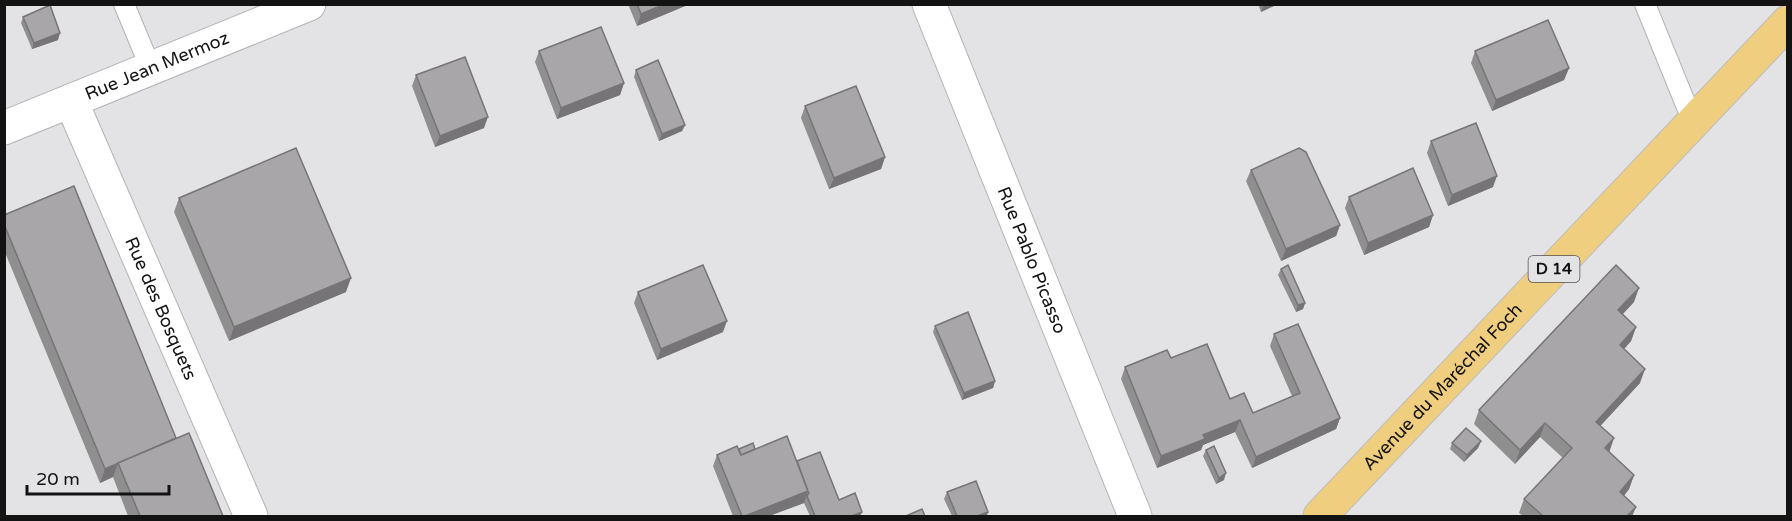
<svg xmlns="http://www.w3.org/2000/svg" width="1792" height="521" font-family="'Varela Round',sans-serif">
  <rect width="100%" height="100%" fill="#e3e3e6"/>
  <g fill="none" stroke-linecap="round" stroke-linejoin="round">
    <defs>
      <g id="lane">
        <polyline points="124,4 151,69"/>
        <polyline points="1645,4 1693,122"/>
      </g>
      <g id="street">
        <path id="s1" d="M929,4l206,512"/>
        <path id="s2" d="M71,101l180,415"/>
        <path id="s3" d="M4,128l305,-124"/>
      </g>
      <g id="primary">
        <path id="s4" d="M1320,516l468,-494"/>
      </g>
    </defs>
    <use href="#lane" stroke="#b3b3b6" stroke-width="22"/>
    <use href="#street" stroke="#b3b3b6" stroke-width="35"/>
    <use href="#primary" stroke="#bdbdbd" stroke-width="35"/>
    <use href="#lane" stroke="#fff" stroke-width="20"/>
    <use href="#street" stroke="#fff" stroke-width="33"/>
    <use href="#primary" stroke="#efce7f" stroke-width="33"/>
  </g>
  <g fill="#908f90">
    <polygon points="628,4 690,4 637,26"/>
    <polygon points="1258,4 1278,4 1261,12"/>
    <polygon points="23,17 58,40 32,49 21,23"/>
    <polygon points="539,51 624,83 620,95 557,119 535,62"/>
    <polygon points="1475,51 1569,68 1564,80 1492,111 1471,63"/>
    <polygon points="636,70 685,125 682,131 659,141 634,77"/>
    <polygon points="416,75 484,128 435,147 412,86"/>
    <polygon points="805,106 885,157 881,169 829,189 801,118"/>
    <polygon points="1431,141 1493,187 1448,206 1427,153"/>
    <polygon points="1251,170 1340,225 1336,236 1281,261 1246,181"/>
    <polygon points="1349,197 1433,215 1429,227 1364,255 1345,208"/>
    <polygon points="179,198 346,292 229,341 174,212"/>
    <polygon points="4,215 176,438 223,516 128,516 113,477 100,483 4,250"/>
    <polygon points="1281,269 1305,303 1303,309 1296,312 1278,275"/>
    <polygon points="638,292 723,332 657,360 634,303"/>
    <polygon points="1634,302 1623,314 1636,327 1631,341 1624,349 1640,383 1600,426 1609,452 1634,475 1629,489 1624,496 1636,507 1632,516 1523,516 1519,513 1524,499 1563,458 1540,437 1515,464 1474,424 1479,410"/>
    <polygon points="935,326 995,381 993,388 962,400 933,332"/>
    <polygon points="1274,334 1340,418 1336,429 1252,468 1235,432 1203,445 1201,450 1157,468 1121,379 1125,367 1171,358 1230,399 1253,413 1292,396 1270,346"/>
    <polygon points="1481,441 1478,448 1464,462 1450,449 1452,443"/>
    <polygon points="739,449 755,449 797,461 839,500 862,512 860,516 810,516 804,503 769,516 733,516 713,466 717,455"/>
    <polygon points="1206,450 1224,480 1216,484 1203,456"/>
    <polygon points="947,492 987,516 952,516 944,499"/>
  </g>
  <g fill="#767476">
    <polygon points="665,4 690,4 637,26 641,14"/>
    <polygon points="1264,4 1278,4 1261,12"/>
    <polygon points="60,33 58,40 32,49 34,43"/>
    <polygon points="1569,68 1564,80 1492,111 1496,100"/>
    <polygon points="624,83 620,95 557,119 561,108"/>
    <polygon points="488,117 484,128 435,147 440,136"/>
    <polygon points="685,125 682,131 659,141 662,134"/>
    <polygon points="885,157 881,169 829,189 834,178"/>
    <polygon points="1497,176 1493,187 1448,206 1452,195"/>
    <polygon points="1433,215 1429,227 1364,255 1368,243"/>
    <polygon points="1340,225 1336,236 1281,261 1286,249"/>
    <polygon points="351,278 346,292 229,341 234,327"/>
    <polygon points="1639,288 1634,302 1613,324 1618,310"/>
    <polygon points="1305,303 1303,309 1296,312 1298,305"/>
    <polygon points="727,321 723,332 657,360 661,349"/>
    <polygon points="1636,327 1631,341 1615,359 1620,345"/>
    <polygon points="1645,369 1640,383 1591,436 1596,422"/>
    <polygon points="995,381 993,388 962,400 964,393"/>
    <polygon points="1340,418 1336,429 1252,468 1256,457"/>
    <polygon points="1240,420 1235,432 1203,445 1201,450 1157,468 1161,456 1203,435"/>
    <polygon points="1545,423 1540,437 1515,464 1520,450"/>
    <polygon points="1614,438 1609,453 1605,448"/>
    <polygon points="1481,441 1478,448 1464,462 1467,455"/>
    <polygon points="118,463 113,477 100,483 105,469"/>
    <polygon points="1226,473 1224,480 1216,484 1219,478"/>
    <polygon points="1634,475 1629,489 1615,507 1620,492"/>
    <polygon points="808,491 804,503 769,516 745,516"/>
    <polygon points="1636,507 1632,516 1627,516"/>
    <polygon points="862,512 860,516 852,516"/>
    <polygon points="988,512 987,516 977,516"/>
  </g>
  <g fill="#a8a6a8" stroke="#767476" stroke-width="1.5">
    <polygon points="637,4 665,4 641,14"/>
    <polygon points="50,5 60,33 34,43 23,17"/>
    <polygon points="1548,20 1569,68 1496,100 1475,51"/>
    <polygon points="601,27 624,83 561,108 539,51"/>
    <polygon points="465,57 488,117 440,136 416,75"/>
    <polygon points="658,60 685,125 662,134 636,70"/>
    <polygon points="856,86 885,157 834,178 805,106"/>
    <polygon points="1476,123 1497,176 1452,195 1431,141"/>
    <polygon points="296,148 351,278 234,327 179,198"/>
    <polygon points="1299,148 1306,152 1340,225 1286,249 1251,170"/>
    <polygon points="1413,168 1433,215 1368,243 1349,197"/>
    <polygon points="74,186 176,438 105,469 4,224 4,215"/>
    <polygon points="703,265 727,321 661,349 638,292"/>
    <polygon points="1288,265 1305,303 1298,305 1281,269"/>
    <polygon points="1616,265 1639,288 1618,310 1636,327 1620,345 1645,369 1596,422 1614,438 1605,448 1634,475 1620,492 1636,507 1627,516 1543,516 1524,499 1572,448 1545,423 1520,450 1479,410"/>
    <polygon points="968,312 995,381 964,393 935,326"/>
    <polygon points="1298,324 1340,418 1256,457 1240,420 1203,435 1205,439 1161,456 1125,367 1167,350 1171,358 1207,344 1230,399 1244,393 1253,413 1300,393 1274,334"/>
    <polygon points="1466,428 1481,441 1467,455 1452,443"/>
    <polygon points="189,433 223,516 140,516 118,463"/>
    <polygon points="787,436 808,491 745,516 742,516 717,455 737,446 741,455"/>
    <polygon points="753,443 755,449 741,455 739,449"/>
    <polygon points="1214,446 1226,473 1219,478 1206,450"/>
    <polygon points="820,452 839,500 855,493 862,512 852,516 815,516 807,496 809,493 808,491 797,461"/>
    <polygon points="976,481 988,512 977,516 957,516 947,492"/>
    <polygon points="922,509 925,516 906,516"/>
  </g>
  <g text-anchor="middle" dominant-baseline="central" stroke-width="6" stroke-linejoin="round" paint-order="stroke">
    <rect fill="#e3e3e6" stroke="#515153" stroke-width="1.5" x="1528.5" y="256" width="51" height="26" rx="4.5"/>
    <g font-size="16" font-weight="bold" fill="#131314">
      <text x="1554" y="269">D 14</text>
    </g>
    <g font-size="18" fill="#131314" stroke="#e3e3e6">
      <text stroke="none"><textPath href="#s3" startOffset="165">Rue Jean Mermoz</textPath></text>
      <text stroke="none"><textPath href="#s1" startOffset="276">Rue Pablo Picasso</textPath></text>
      <text stroke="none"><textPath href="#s2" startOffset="226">Rue des Bosquets</textPath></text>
      <text stroke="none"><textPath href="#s4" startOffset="178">Avenue du Maréchal Foch</textPath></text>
    </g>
  </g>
  <rect width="1792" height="521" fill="none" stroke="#131314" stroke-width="12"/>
  <path d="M27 485v9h142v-9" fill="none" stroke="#131314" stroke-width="3"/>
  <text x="36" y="485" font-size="18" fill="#131314" stroke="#e3e3e6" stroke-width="4.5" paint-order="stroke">20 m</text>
</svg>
